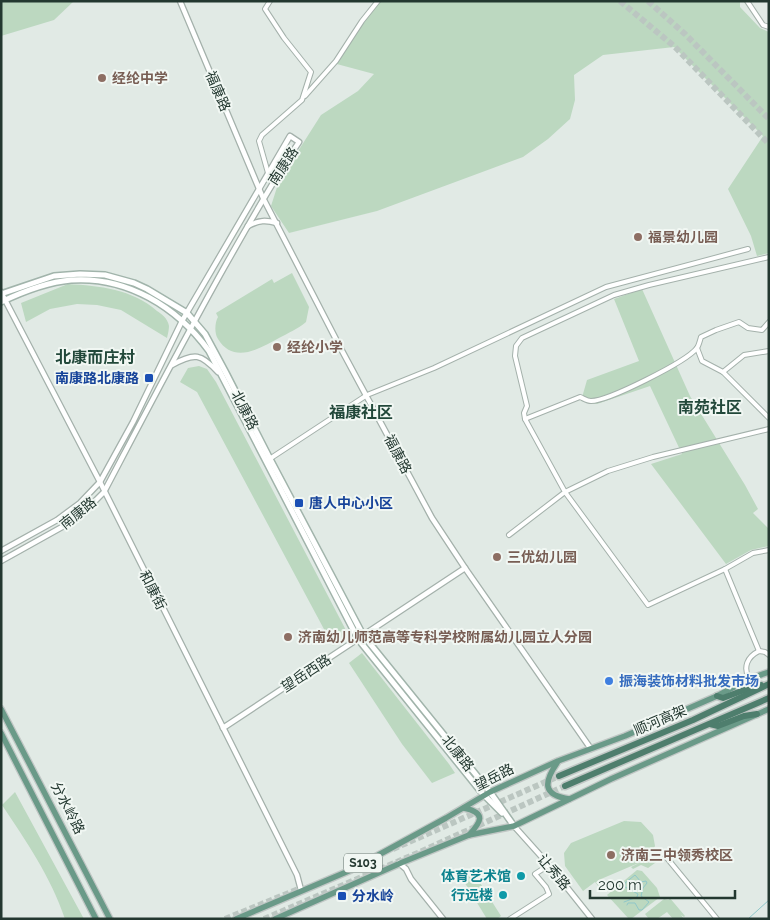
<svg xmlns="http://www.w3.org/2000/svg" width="770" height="920" font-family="Raleway,'Noto Sans SC',sans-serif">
  <rect width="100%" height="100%" fill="#e1eae5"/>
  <g fill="#bcd8c0">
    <polygon points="1,1 74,1 54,20 1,36"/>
    <polygon points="376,1 740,1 740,7 760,28 769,32 769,253 757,256 751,236 728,189 763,136 674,47 603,55 574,75 575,100 570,119 548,139 523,157 377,211 289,233 271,206 279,181 321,115 358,91 374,74 333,63"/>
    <path d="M292,273l17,34 -3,15c-8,7 -18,11 -27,16 -19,10 -45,27 -61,1 -4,-6 -3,-17 0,-22l-2,-4 56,-34 2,4z"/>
    <path d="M68,284c32,2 64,5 89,27 5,3 11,8 12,15 0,3 -1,8 -2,12l-46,-28 -24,-5 -20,-1 -27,5 -24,13 -5,-19z"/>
    <polygon points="642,289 690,396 745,485 758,509 753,513 769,529 769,546 751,550 726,564 651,464 682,454 650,386 597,404 581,401 587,380 639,361 614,299"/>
    <polygon points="199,366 207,369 216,382 349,636 333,646 197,392 180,382 188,368"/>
    <polygon points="362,653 449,764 455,773 432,783 402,744 349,663"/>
    <path d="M15,792l69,127h-19c-14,-42 -39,-78 -63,-114z"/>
    <polygon points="624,821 641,822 653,835 655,846 650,856 644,861 651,856 656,851 662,858 648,868 641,865 633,869 631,867 641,862 601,879 605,883 599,887 595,882 583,891 565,866 564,853 571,843"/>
    <polygon points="472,870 501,916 497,919 487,919 460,875"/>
    <polygon points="637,870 642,871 657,888 660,897 631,919 629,919 607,895"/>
    <polygon points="669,897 685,916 684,917 681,915 684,919 673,919 667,912 657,919 649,919 645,914 664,899 669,900 668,898"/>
  </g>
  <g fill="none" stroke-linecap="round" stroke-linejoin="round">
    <g stroke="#8fc7c9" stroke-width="1">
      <polyline points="624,902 637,897 638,894 625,887 625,883 635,875 641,882 646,881 647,883 643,888 641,896 649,902 642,910 639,910 635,903 628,903 627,905"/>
      <polyline points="748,919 769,900"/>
    </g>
    <g stroke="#bbc6c1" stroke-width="6" stroke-dasharray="6 3" stroke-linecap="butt">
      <polyline points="620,1 675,47 769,144"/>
      <polyline points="648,1 685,34 769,119"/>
      <polyline points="393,849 559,776"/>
      <polyline points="225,919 301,888"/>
      <polyline points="264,919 420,852 565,786"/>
    </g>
    <defs>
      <g id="minor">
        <polyline points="270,1 265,9 284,38 311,72 302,100 262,135 259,141 268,173 272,182"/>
        <polyline points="747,1 763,25 769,27"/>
        <polyline points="305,96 336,61 362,21 378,1"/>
        <polyline points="697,348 702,361 723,372 744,355 769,351"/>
        <polyline points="723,372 769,418"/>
        <polyline points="525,419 524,413 527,406 515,356 516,346 522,338 614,295 649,285 769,257"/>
        <polyline points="268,460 367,395 434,368 606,287 748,249"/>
        <path d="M509,535l56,-43 -40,-73 55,-22c3,1 7,4 11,4 17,0 95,-39 106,-53 2,-3 3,-8 4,-11l15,-7 23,-8 9,6 14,2 7,-8"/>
        <polyline points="725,569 753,553 769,550"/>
        <polyline points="759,651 725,569 648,605 565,492 608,471 653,457 769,429"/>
        <path d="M749,679c-6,-12 -2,-22 10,-28l6,1 4,3"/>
        <polyline points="662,852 717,919"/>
        <polyline points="510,919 549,894 546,887 535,874 549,865"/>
      </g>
      <g id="tertiary">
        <polyline points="180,1 263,198 340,347 432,518 465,568 591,749"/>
        <path d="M248,226c11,-6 18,-6 29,-3"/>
        <polyline points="1,292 100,482 297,875 301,890"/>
        <path d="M172,365c23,-13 29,-11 46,7"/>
        <path d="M1,551l56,-31 23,-17 20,-21 33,-60 49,-101 108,-185 9,6c-27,40 -50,82 -74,124 -42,75 -81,150 -121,226l-18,18 -24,17 -61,34"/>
        <polyline points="223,728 465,568"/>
        <polyline points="514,826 549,865 592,919"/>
        <polyline points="399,863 406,869 411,879 443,919"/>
      </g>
      <g id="secondary">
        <polyline points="1,294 54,276 80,274 105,275 134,283 147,289 187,313 205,334 226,373 270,459 363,635 490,792 514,826"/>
        <path d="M1,302c21,-10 47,-20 70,-22 56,-4 106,27 138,71l149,288 124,154 20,20"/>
      </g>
      <g id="primary">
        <polyline points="1,709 110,919"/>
        <polyline points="1,733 96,919"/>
        <path d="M557,763c-13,19 -15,32 12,36"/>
        <path d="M464,808c23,5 17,14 5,27"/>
        <polyline points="236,919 351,870 446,818 490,792 558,761 625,736 717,696 749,679 769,672"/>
        <polyline points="275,919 403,862 469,835 514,826 611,779 769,709"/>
      </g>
      <g id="trunk">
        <polyline points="717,696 723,698 744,690 761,685"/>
        <polyline points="710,724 718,726 744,716 757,714"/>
        <polyline points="559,776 693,720 769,684"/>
        <polyline points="565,786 769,698"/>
      </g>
    </defs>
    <use href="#minor" stroke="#a4b1ab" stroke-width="6"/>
    <use href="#tertiary" stroke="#a4b1ab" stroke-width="7"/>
    <use href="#secondary" stroke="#a1b4ab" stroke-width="8"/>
    <use href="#primary" stroke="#c1c7c5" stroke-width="8"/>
    <use href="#trunk" stroke="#c1c7c5" stroke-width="9"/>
    <use href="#minor" stroke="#fff" stroke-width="4"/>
    <use href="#tertiary" stroke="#fff" stroke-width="4.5"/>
    <use href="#secondary" stroke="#fff" stroke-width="5"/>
    <use href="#primary" stroke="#6a9a88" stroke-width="5.5"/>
    <use href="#trunk" stroke="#4e7e6d" stroke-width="6"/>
  </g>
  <g fill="#8d6e63" stroke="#f1f7f3" stroke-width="2">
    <circle cx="102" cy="78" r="5"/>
    <circle cx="638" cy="237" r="5"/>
    <circle cx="277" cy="347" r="5"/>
    <circle cx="497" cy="557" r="5"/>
    <circle cx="288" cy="637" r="5"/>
    <circle cx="611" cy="855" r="5"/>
  </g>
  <g fill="#1a4fb4" stroke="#f1f7f3" stroke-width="2">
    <rect x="144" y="373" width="10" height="10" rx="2.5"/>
    <rect x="294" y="498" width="10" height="10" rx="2.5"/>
    <rect x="337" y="891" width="10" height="10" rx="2.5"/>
  </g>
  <circle fill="#3f7fe0" stroke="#f1f7f3" stroke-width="2" cx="609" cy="681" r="5"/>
  <g fill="#0f9aa8" stroke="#f1f7f3" stroke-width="2">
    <circle cx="521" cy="876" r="5"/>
    <circle cx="503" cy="895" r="5"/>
  </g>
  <g text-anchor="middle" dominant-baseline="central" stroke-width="4" stroke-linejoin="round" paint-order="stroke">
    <rect fill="#f1f7f3" stroke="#61716a" stroke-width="1" x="344" y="853.5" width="38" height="19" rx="4"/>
    <g font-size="12" font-weight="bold" fill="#233830">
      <text x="363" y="863">S103</text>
    </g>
    <g font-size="14" font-weight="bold" fill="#785e54" stroke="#f1f7f3" text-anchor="start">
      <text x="112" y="78">经纶中学</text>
      <text x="648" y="237">福景幼儿园</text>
      <text x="287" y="347">经纶小学</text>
      <text x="507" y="557">三优幼儿园</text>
      <text x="298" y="637">济南幼儿师范高等专科学校附属幼儿园立人分园</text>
      <text x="621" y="855">济南三中领秀校区</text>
    </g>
    <g font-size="14" fill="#233830" stroke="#f1f7f3">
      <text transform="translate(218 91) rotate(67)">福康路</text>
      <text transform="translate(283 166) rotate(-57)">南康路</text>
      <text transform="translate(245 410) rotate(63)">北康路</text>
      <text transform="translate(398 454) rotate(62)">福康路</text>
      <text transform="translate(78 513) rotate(-39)">南康路</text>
      <text transform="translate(153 590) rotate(63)">和康街</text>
      <text transform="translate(306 673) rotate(-33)">望岳西路</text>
      <text transform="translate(660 720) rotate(-23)">顺河高架</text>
      <text transform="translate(458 753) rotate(51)">北康路</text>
      <text transform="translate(494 777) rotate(-27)">望岳路</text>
      <text transform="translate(68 808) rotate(63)">分水岭路</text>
      <text transform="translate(554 872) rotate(50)">让秀路</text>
    </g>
    <g font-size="14" font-weight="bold" fill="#164399" stroke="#f1f7f3" text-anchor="start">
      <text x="139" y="378" text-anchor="end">南康路北康路</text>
      <text x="309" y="503">唐人中心小区</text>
      <text x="352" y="896">分水岭</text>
    </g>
    <g font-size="14" font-weight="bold" fill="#366cbe" stroke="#f1f7f3" text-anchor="start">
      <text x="619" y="681">振海装饰材料批发市场</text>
    </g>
    <g font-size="14" font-weight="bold" fill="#0d838f" stroke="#f1f7f3" text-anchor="end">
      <text x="511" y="876">体育艺术馆</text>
      <text x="493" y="895">行远楼</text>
    </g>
    <g font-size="16" font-weight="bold" fill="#22483a" stroke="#f1f7f3">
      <text x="95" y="357">北康而庄村</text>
      <text x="710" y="407">南苑社区</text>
      <text x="361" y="412">福康社区</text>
    </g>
  </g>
  <rect width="770" height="920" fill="none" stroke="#233830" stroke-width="5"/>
  <path d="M590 890v8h145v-8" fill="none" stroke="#233830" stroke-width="2.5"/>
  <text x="598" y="890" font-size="15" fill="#233830" stroke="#f1f7f3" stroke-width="4" paint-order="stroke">200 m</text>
</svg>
